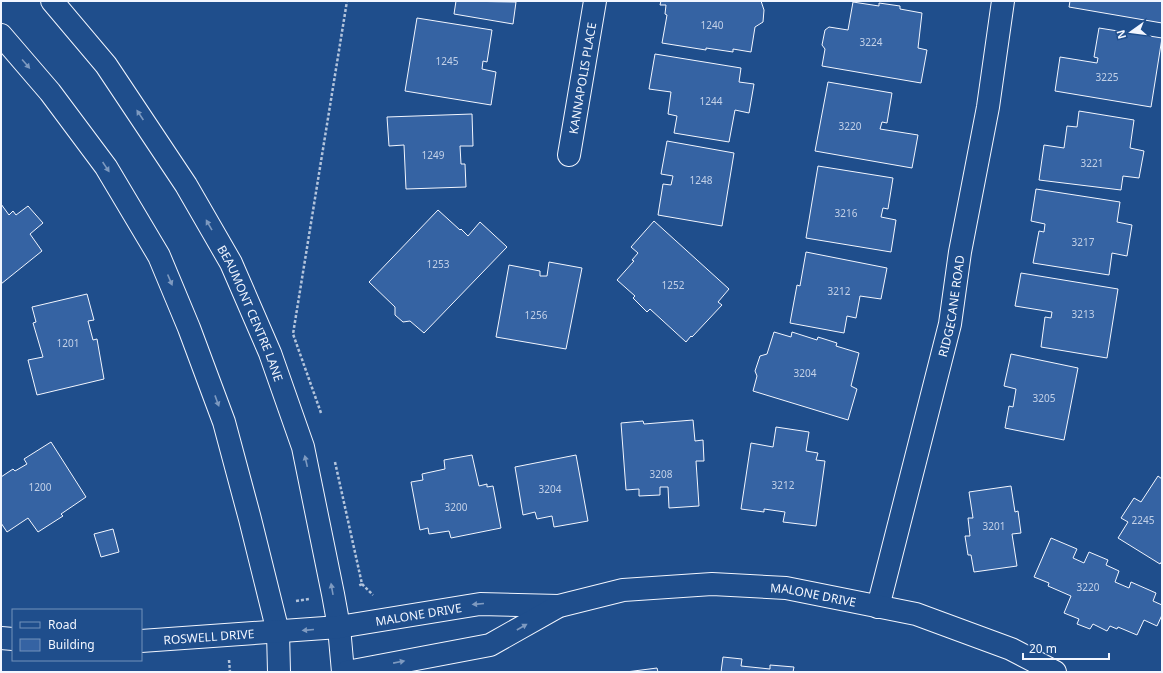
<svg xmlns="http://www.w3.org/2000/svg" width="1163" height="673" font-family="'Noto Sans',sans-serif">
  <rect width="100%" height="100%" fill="#1f4e8c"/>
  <g fill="#3563a3" stroke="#f2f6ff">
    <polygon points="456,1 516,2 513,24 454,14"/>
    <polygon points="661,1 761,1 764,10 763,22 755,27 751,52 733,49 733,52 706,48 706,50 662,43 667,15 665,14 666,5 660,5"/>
    <polygon points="1070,1 1162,1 1162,23 1069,7"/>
    <polygon points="853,2 879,6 879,3 900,6 900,9 922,13 918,48 927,50 921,83 822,66 825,49 822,45 825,30 829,27 848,30"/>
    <polygon points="417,18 492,30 487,62 483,61 482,69 496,72 491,105 405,91"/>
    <polygon points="1099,28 1162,38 1151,107 1055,91 1060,57 1097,63 1098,58 1094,57"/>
    <polygon points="655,54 741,68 739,82 754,84 749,113 735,110 729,142 674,133 677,116 668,114 671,92 649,89"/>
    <polygon points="828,82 892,93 887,123 882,122 880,129 918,135 912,168 815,151"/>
    <polygon points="1079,111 1134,120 1130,148 1144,151 1139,178 1123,176 1121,190 1039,180 1044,145 1064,148 1067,126 1077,127"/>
    <polygon points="472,114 473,146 460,146 461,164 465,164 466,187 406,189 404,145 389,146 387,117"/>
    <polygon points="667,141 734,153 722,226 658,215 663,184 671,185 673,176 661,174"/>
    <polygon points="818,166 893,178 888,209 883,208 881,217 896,220 891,252 806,238"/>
    <polygon points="1036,189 1120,202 1117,222 1132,225 1127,256 1112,253 1109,275 1033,263 1039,231 1044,232 1045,224 1031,221"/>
    <polygon points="1,204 9,215 13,211 16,215 28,206 43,223 30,234 42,251 1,284"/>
    <polygon points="438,210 460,230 461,229 468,236 480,222 507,247 424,333 410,321 403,322 395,315 395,307 369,282"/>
    <polygon points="654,221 729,289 718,302 722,305 692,337 691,336 686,342 650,309 647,312 633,298 635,296 617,280 634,261 632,260 638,253 631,247"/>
    <polygon points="806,252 887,268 881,299 860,296 856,318 847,316 844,333 790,323 797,285 800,286"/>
    <polygon points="549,262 582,268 566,349 496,337 509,265 540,271 540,276 547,276"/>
    <polygon points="1021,273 1118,289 1107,358 1041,347 1045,317 1051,318 1052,312 1015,306"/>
    <polygon points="87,294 94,320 88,321 93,340 97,339 104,379 37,395 28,360 43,357 33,323 36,322 32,307"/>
    <polygon points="774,332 791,337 792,332 817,340 818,337 837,343 836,346 859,353 851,386 857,389 848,420 753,391 757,376 755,371 760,356 767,354"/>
    <polygon points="1011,354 1078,368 1064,440 1005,428 1009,406 1013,407 1016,389 1004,386"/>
    <polygon points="693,420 695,441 703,440 704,461 696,461 699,506 669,508 668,487 660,487 660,495 639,496 639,489 626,490 621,423 643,421 644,424"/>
    <polygon points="776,427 809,432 806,451 818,453 816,460 825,461 816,526 783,522 785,512 764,509 764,512 741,509 751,443 773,447"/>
    <polygon points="51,442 86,497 61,514 63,516 38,532 28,518 7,532 1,523 1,477 13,469 15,471 27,464 24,459"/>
    <polygon points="472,455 479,486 487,484 487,487 493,486 501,528 451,538 449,531 429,534 428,528 420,530 411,482 423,480 422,474 445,469 444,460"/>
    <polygon points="576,455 588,521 554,527 552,516 537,519 535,512 523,515 515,467"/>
    <polygon points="1158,476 1162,479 1162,561 1160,564 1118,538 1128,522 1121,518 1134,498 1141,502"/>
    <polygon points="1011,486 1015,512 1018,511 1021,533 1012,534 1017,566 974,572 971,555 968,555 965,536 970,536 968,518 973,518 969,492"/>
    <polygon points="113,529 119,552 101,557 94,534"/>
    <polygon points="1051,538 1077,549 1073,558 1084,563 1089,552 1108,560 1106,565 1119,571 1115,582 1129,588 1131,582 1156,593 1153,601 1162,605 1162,615 1157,626 1144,620 1137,635 1118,627 1117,629 1110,626 1107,631 1093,624 1090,629 1077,624 1079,619 1064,613 1071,596 1048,586 1049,583 1034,577"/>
    <polygon points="723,657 742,659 741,666 770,669 770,665 794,667 793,672 796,672 721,672"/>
    <polygon points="657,668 658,672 626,672"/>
  </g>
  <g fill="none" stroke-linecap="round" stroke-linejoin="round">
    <defs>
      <g id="minor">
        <path id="s1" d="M52,1l54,64 80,120 45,78 39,90 33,94 30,147 6,33 4,45"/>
        <polyline points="1,35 50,92 106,167 159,256 189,328 224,422 250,519 278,632 279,672"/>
        <path id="s2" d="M569,155l26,-154"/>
        <path id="s3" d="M878,607l72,-283 10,-72 28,-145 15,-106"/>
        <polyline points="1,638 13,639"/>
        <path id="s4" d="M141,641l198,-14 141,-23 79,2"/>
        <path id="s5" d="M347,672l143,-27 69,-39 64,-16 89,-6 74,4 130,26 95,35 44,23"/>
      </g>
    </defs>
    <use href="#minor" stroke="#f2f6ff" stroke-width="24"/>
    <g stroke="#b3c4dc" stroke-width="2.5" stroke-dasharray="3 2" stroke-linecap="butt">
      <polyline points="321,413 293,334 347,1"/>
      <polyline points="335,462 362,584 358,586"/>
      <polyline points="362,584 373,595"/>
      <polyline points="296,601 309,599"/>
      <polyline points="229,660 230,672"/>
    </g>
    <use href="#minor" stroke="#1f4e8c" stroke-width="22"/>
  </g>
  <defs><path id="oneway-solid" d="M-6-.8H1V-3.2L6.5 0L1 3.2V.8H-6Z"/></defs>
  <g fill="#7e9ac0">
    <use href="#oneway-solid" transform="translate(26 64) rotate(49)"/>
    <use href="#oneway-solid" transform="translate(140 115) rotate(-124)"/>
    <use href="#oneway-solid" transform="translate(106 167) rotate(56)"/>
    <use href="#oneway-solid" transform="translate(209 225) rotate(-120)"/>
    <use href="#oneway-solid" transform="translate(170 280) rotate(67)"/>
    <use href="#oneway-solid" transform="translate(217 401) rotate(70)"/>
    <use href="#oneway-solid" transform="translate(306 461) rotate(-103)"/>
    <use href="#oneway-solid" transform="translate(332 589) rotate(-100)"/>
    <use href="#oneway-solid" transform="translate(478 604) rotate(175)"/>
    <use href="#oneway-solid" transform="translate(522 627) rotate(-30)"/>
    <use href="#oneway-solid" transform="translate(308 630) rotate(175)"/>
    <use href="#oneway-solid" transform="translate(399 662) rotate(-11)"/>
  </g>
  <g text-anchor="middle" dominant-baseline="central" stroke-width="3" stroke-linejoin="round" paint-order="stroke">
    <g font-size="10" fill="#c3d1e8">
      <text x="712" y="25">1240</text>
      <text x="871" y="42">3224</text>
      <text x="447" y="61">1245</text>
      <text x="1107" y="77">3225</text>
      <text x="711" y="101">1244</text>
      <text x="850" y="126">3220</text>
      <text x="433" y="155">1249</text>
      <text x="1092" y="163">3221</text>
      <text x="701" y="180">1248</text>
      <text x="846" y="213">3216</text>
      <text x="1083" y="242">3217</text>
      <text x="438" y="264">1253</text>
      <text x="673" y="285">1252</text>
      <text x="839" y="291">3212</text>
      <text x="1083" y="314">3213</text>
      <text x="536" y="315">1256</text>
      <text x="68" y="343">1201</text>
      <text x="805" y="373">3204</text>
      <text x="1044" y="398">3205</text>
      <text x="661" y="474">3208</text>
      <text x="783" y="485">3212</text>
      <text x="40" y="487">1200</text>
      <text x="550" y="489">3204</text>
      <text x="456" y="507">3200</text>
      <text x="1143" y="520">2245</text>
      <text x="994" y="526">3201</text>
      <text x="1088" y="587">3220</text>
    </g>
    <g font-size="12" fill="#f2f6ff" stroke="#1f4e8c">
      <text stroke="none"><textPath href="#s2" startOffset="78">KANNAPOLIS PLACE</textPath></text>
      <text stroke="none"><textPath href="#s3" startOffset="310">RIDGECANE ROAD</textPath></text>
      <text stroke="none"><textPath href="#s1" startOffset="372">BEAUMONT CENTRE LANE</textPath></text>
      <text stroke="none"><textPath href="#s5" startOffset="482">MALONE DRIVE</textPath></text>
      <text stroke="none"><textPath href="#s4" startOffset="279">MALONE DRIVE</textPath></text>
      <text stroke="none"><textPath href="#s4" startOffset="68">ROSWELL DRIVE</textPath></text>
    </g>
  </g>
  <rect width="1163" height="673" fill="none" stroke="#f2f6ff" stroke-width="4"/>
  <rect x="12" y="609" width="130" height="52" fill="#1f4e8c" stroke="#7391ba"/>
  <rect x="20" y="622" width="20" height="6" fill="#1f4e8c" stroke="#7391ba"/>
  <text x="48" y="629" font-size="12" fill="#f2f6ff">Road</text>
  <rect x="20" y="639" width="20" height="12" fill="#3563a3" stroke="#7391ba"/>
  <text x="48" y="649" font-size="12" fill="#f2f6ff">Building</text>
  <g transform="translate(1131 32) rotate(256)" stroke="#1f4e8c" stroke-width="3" paint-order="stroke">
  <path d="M0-3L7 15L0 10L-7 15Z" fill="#f2f6ff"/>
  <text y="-6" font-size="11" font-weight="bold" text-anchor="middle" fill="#f2f6ff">N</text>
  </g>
  <path d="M1023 653v6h86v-6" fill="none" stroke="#f2f6ff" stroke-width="2"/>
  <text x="1029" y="653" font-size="12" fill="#f2f6ff" stroke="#1f4e8c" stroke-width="3" paint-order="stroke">20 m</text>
</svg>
